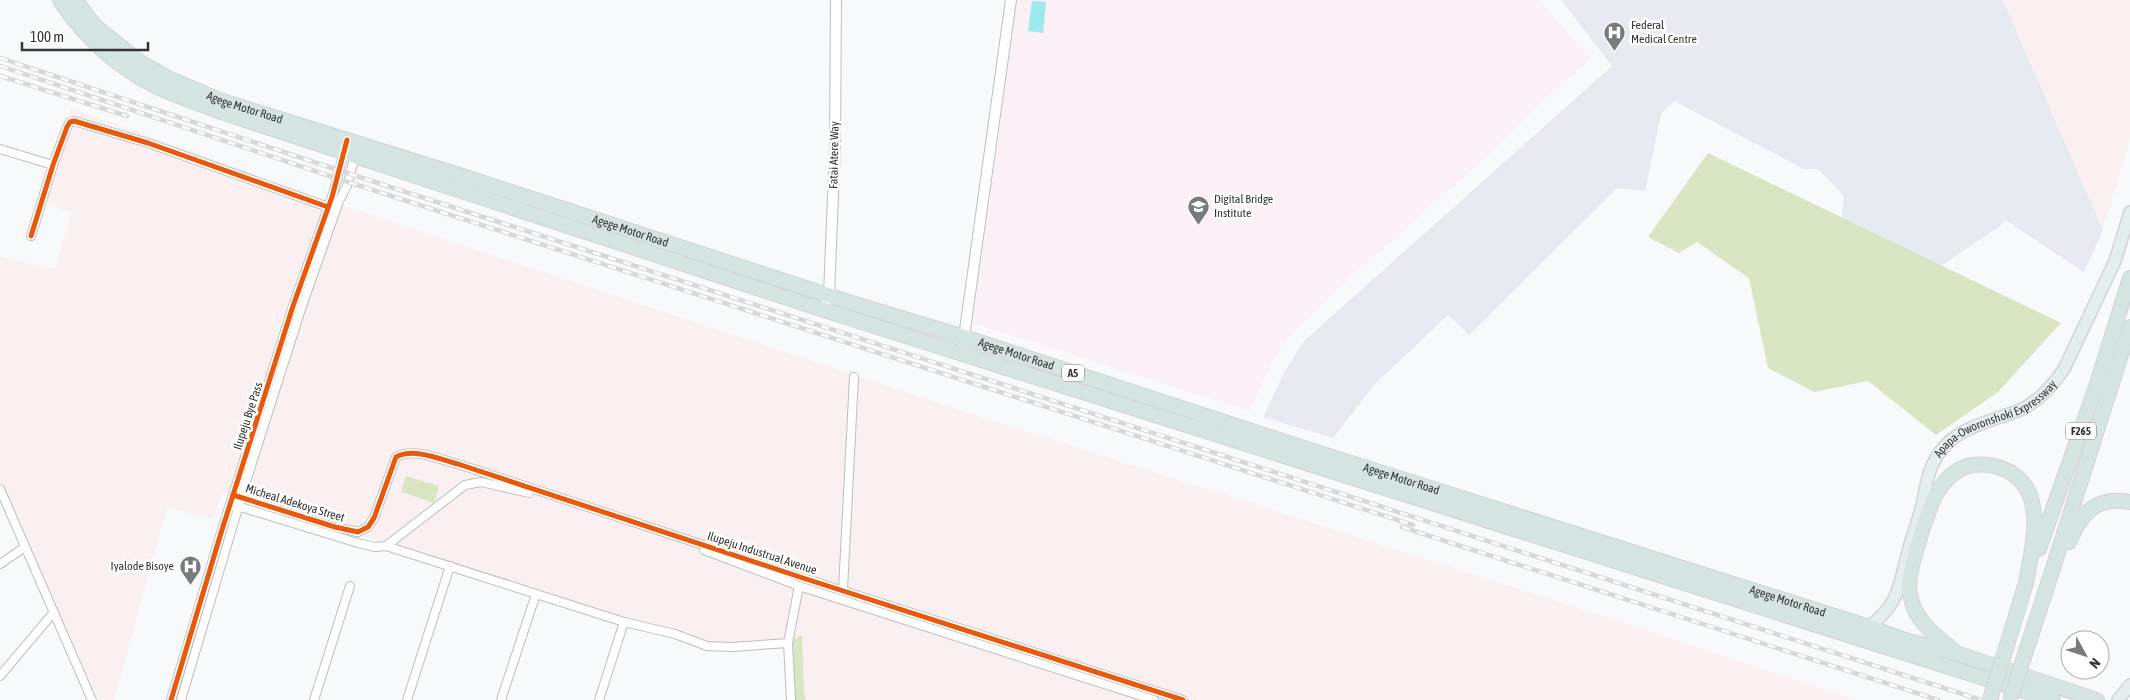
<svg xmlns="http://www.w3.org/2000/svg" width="2130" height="700" font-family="'Asap Condensed',sans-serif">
  <rect width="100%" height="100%" fill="#f7f9fb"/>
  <polygon fill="#e7eaf0" points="1561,0 2003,0 2103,230 2084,272 2005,220 2000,226 1929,274 1841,222 1844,196 1818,169 1804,169 1674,101 1661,114 1645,191 1617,188 1469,335 1448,315 1375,384 1333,438 1263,417 1284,373 1304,341 1612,66"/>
  <g fill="#fbf0f1">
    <polygon points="2003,0 2130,0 2130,139 2103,230"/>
    <polygon points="71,108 323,199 963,411 1610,618 1856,700 806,700 804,693 802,636 792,641 779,639 703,644 223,492 212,519 167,507 114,700 100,700 37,574 0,482 0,256 55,269 71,212 38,201"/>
  </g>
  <polygon fill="#faf0f5" points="1017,0 1539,0 1591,59 1540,103 1488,155 1331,295 1294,331 1274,358 1249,411 973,323"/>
  <g fill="#dae5c3">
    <polygon points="1708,153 2061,323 1998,392 1936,435 1868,381 1814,392 1768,368 1749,278 1697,242 1679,253 1648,237"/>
    <polygon points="406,476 439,486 434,503 401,492"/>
    <polygon points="802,635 804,693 806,700 795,700 792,641"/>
  </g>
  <polygon fill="#9aeaef" points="1032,1 1046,2 1043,33 1028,31"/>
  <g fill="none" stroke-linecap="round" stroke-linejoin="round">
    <defs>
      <g id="street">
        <polyline points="0,149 53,165"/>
        <polyline points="31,236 53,165 67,127 70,122 74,121 148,143 328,207"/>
        <polyline points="0,489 92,700"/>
        <path d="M233,495l102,32 23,5 10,-5 6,-9 22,-61c19,-10 45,3 65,8l342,113 380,122"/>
        <polyline points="234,505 358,543 375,547 386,546 624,622 675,634 707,646 731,647 788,643"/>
        <polyline points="386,546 465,485 481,482 529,493"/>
        <polyline points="704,550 799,586 1154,700"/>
        <polyline points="0,564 25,547"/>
        <polyline points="843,590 854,377"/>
        <polyline points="0,676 54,612"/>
        <polyline points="171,700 221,533 293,306 332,197 345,149"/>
        <polyline points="181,700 244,488 301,309 339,201 347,186 355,155"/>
        <polyline points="314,700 350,586"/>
        <polyline points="407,700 450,566"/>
        <polyline points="501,700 536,594"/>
        <polyline points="599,700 624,622"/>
        <polyline points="791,700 788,643 799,586"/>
      </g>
      <g id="secondary">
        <polyline points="824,310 829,294 835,148 836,0"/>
        <polyline points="964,337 1011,0"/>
      </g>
      <g id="primary">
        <path id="s1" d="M1869,627c30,-24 29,-38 38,-71 4,-18 11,-34 15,-51 4,-17 5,-32 14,-47 17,-31 54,-36 84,-48 18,-8 33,-25 44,-41l51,-108 15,-49"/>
        <polyline points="2118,700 2130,685"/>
      </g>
      <g id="highway">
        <path d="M60,0c17,26 41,51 67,69 26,20 61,30 91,42l606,199 1229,390"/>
        <path id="s2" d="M75,0l20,26 45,36 28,16 54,23 240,75 390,127 112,34 343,112 562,178 39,14 48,12 141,47"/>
        <path d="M2069,542c13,-29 26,-46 61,-40"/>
        <polyline points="2039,549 2096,387 2130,278"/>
        <polyline points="2046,590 2130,327"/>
        <path d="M1954,651c-14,-12 -31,-24 -39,-41 -3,-6 -5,-16 -6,-22 -1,-18 17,-70 24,-88 4,-9 13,-21 21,-27 11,-9 27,-10 40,-7 57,14 39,76 32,117"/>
      </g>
    </defs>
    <use href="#street" stroke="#bdbec0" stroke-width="10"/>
    <use href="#secondary" stroke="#bdbec0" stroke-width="12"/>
    <use href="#primary" stroke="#d3d4d5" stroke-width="14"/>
    <use href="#highway" stroke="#d3d4d5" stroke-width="16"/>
    <use href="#street" stroke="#fefefe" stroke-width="8"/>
    <use href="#secondary" stroke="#fefefe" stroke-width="10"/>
    <use href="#primary" stroke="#e4efed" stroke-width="11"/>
    <use href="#highway" stroke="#d4e5e2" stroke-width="14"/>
    <defs>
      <g id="rail">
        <polyline points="0,58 350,174 1981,700"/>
        <polyline points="0,66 348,182 1413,525"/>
        <polyline points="0,76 127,116"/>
        <polyline points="1402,527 1938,700"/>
      </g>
    </defs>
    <use href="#rail" stroke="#d8d8d8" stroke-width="4.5"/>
    <use href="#rail" stroke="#fff" stroke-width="2.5" stroke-dasharray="8" stroke-linecap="butt"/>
    <defs>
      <g id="highway-bridge">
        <polyline points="1990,700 2026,583"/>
        <polyline points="2010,700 2046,590"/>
      </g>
    </defs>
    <use href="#highway-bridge" stroke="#d3d4d5" stroke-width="16" stroke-linecap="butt"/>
    <use href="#highway-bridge" stroke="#d4e5e2" stroke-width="14"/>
    <defs>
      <g id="cycleway">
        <polyline points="31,236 53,165 67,127 70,122 74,121 148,143 328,207"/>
        <path d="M233,495l102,32 23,5 10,-5 6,-9 22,-61c19,-10 45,3 65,8l342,113 380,122"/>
        <polyline points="171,700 221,533 293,306 332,197 347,140"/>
      </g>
    </defs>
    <use href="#cycleway" stroke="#fff" stroke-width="8"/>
    <use href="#cycleway" stroke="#e8590c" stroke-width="5"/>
  </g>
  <defs>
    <symbol id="hospital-pin" viewBox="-11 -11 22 30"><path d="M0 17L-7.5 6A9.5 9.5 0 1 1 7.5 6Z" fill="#797a7c" stroke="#fff"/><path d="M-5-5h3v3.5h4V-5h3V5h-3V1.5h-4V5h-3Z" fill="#fff"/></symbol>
    <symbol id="university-pin" viewBox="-11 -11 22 30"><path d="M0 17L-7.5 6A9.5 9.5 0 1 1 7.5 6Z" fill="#797a7c" stroke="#fff"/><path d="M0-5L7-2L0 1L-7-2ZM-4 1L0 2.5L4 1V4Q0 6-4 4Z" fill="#fff"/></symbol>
  </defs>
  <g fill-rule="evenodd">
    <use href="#hospital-pin" x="1602" y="20" width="25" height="34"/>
    <use href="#university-pin" x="1186" y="194" width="25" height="34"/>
    <use href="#hospital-pin" x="178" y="554" width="25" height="34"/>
  </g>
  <g text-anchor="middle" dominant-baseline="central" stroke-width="5" stroke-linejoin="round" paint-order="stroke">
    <g fill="#fff" stroke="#727273" stroke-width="1">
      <rect x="1062" y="364.5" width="22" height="17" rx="4"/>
      <rect x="2066" y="422.5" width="30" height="17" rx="4"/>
    </g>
    <g font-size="11" font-weight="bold" fill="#353537">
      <text x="1073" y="373">A5</text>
      <text x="2081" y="431">F265</text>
    </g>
    <g font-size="12" fill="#353537" stroke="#fff" text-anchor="start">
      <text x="1631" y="25">Federal<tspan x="1631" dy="14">Medical Centre</tspan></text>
      <text x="1214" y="199">Digital Bridge<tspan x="1214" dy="14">Institute</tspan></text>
      <text x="174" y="566" text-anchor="end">Iyalode Bisoye</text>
    </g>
    <g font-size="12" fill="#353537" stroke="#fff">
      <text stroke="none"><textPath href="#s2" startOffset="205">Agege Motor Road</textPath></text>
      <text transform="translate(834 155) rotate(-89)">Fatai Atere Way</text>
      <text stroke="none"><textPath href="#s2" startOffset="610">Agege Motor Road</textPath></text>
      <text stroke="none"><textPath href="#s2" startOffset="1015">Agege Motor Road</textPath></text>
      <text transform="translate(248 416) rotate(-72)">Ilupeju Bye Pass</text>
      <text stroke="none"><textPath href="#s1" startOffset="258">Apapa-Oworonshoki Expressway</textPath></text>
      <text stroke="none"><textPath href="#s2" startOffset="1420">Agege Motor Road</textPath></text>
      <text transform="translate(295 503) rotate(17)">Micheal Adekoya Street</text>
      <text transform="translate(762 553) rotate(18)">Ilupeju Industrual Avenue</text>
      <text stroke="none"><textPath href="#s2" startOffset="1825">Agege Motor Road</textPath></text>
    </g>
  </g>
  <g transform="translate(2085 655) rotate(130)"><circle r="24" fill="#ffffff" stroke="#aeaeaf"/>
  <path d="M0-4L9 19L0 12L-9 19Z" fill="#797a7c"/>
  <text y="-8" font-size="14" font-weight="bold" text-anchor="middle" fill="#353537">N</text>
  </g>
  <path d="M22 42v8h126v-8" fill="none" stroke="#353537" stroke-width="2.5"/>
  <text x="30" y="42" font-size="15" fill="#353537" stroke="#ffffff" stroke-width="4" paint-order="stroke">100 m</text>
</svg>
